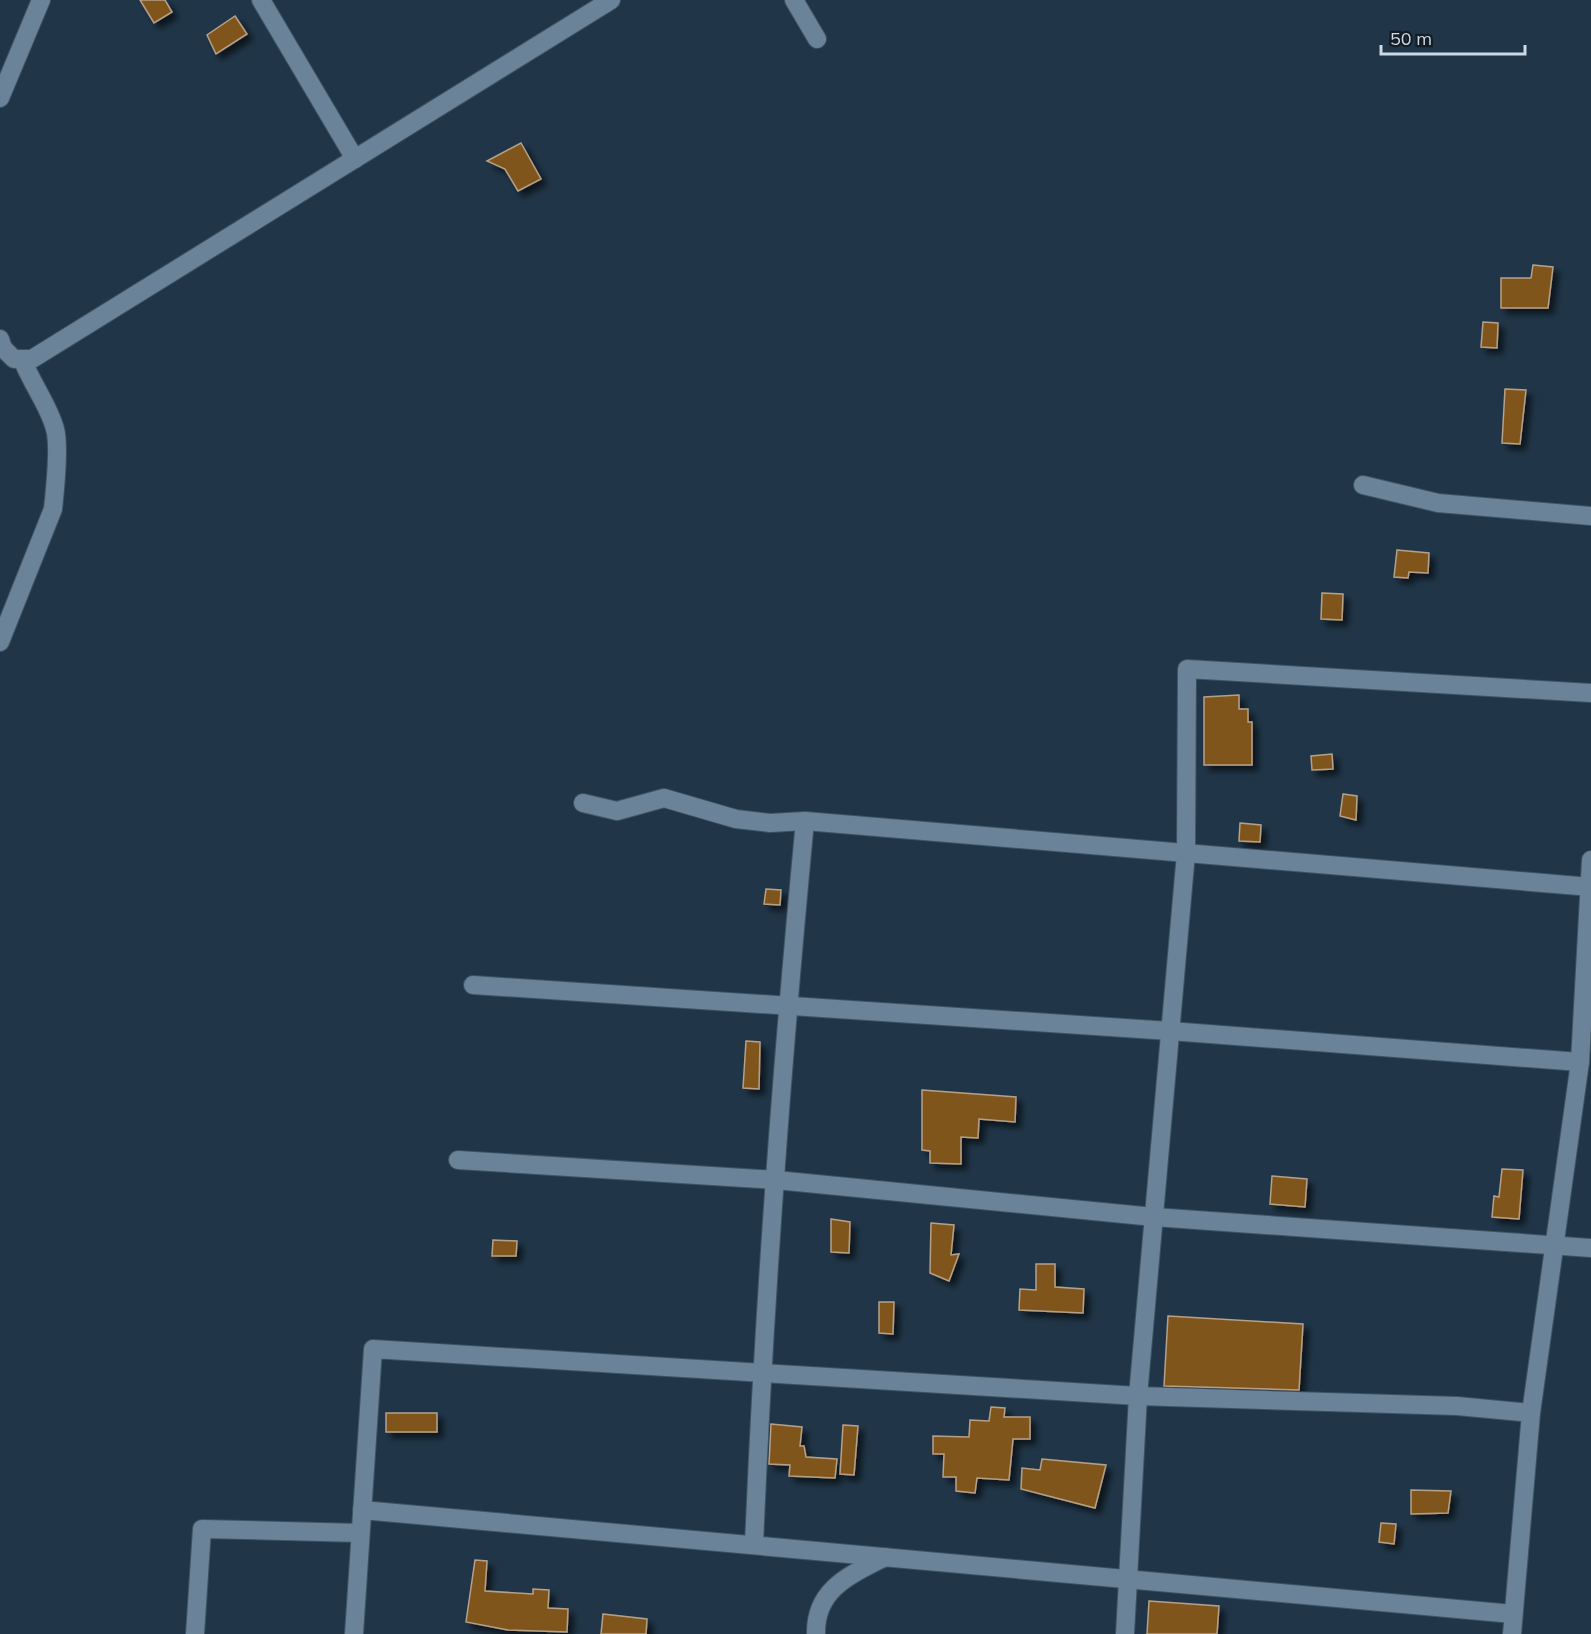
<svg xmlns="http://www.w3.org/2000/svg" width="1591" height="1634" font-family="Mulish,sans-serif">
  <defs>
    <filter id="shadow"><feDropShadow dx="5.5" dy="5.5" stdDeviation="3" flood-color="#0009"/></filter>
  </defs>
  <rect width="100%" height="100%" fill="#203648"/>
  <g fill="#80551d" stroke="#b6a088" stroke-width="1.5" filter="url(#shadow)">
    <polygon points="140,0 165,0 172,12 154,23"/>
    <polygon points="235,16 247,34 216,54 207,35"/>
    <polygon points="521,143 541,179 518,191 505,169 487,161"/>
    <polygon points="1533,265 1553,267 1548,308 1501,308 1501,278 1531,278"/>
    <polygon points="1483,322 1498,323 1497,348 1481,347"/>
    <polygon points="1505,389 1526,390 1520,444 1502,443"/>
    <polygon points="1397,550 1429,553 1428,573 1409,572 1408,578 1394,577"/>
    <polygon points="1322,593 1343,594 1342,620 1321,619"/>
    <polygon points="1239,695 1239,709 1248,709 1248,722 1252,722 1252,765 1204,765 1204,697"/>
    <polygon points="1332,754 1333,769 1312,770 1311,756"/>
    <polygon points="1343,794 1357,796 1356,820 1340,816"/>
    <polygon points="1240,823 1261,825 1260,842 1239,841"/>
    <polygon points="766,889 781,890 780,905 764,904"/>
    <polygon points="746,1041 760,1042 759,1089 743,1088"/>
    <polygon points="922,1090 1016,1097 1015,1122 979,1119 978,1138 961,1137 961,1164 930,1163 930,1151 922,1150"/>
    <polygon points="1502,1169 1523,1170 1519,1219 1492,1217 1494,1196 1499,1197"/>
    <polygon points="1272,1176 1307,1179 1305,1207 1270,1204"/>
    <polygon points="831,1219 850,1222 849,1253 831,1252"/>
    <polygon points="931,1223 954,1225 951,1255 959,1254 949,1281 930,1273"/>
    <polygon points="493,1240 517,1241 516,1256 492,1256"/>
    <polygon points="1036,1264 1055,1264 1055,1287 1084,1289 1083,1313 1019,1310 1020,1289 1036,1290"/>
    <polygon points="879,1302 894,1302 893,1334 879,1333"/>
    <polygon points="1168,1316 1303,1324 1299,1390 1164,1386"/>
    <polygon points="991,1407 1005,1408 1004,1417 1030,1417 1030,1439 1013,1439 1009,1480 977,1478 975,1493 956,1491 956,1477 943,1477 944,1454 933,1454 933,1436 969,1437 970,1420 989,1421"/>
    <rect x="386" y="1413" width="51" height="19"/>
    <polygon points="771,1424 802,1427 800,1446 804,1446 806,1457 837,1459 835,1478 789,1476 790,1465 769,1464"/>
    <polygon points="843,1425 858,1426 854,1475 840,1474"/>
    <polygon points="1042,1459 1106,1465 1095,1508 1021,1489 1022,1468 1040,1470"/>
    <polygon points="1411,1490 1451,1491 1448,1513 1411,1514"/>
    <polygon points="1381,1523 1396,1524 1394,1544 1379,1542"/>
    <polygon points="475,1560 487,1561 485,1591 533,1594 533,1589 549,1590 548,1608 568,1609 567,1632 508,1630 466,1622"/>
    <polygon points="1149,1601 1219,1606 1217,1634 1147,1634"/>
    <polygon points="603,1614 647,1619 646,1634 601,1634"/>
  </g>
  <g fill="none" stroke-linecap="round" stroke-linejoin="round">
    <defs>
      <g id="minor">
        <polyline points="261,0 355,159"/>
        <polyline points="794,0 817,39"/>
        <polyline points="0,98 41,0"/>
        <polyline points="0,339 3,348 14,359 32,359 611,0"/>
        <polyline points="1363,485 1438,503 1591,516"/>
        <path d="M0,642l53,-133c2,-19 7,-63 2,-80 -6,-23 -23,-45 -32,-68"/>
        <polyline points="583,803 617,811 664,798 736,819 770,823 805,821 1591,887"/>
        <polyline points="473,985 1170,1031 1580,1062"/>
        <polyline points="458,1160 776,1180 1154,1217 1591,1248"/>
        <polyline points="362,1510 1513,1614"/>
        <path d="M754,1545c10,-242 28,-483 51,-724"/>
        <polyline points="195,1634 202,1529 360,1533"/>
        <polyline points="354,1634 373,1349 1138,1396 1457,1406 1531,1413"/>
        <path d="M816,1634c-1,-45 34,-59 69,-77"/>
        <polyline points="1125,1634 1138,1396 1186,853 1187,669 1591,693"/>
        <polyline points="1512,1634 1531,1413 1580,1062 1591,860"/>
      </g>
    </defs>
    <use href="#minor" stroke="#3e5261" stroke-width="20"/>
    <use href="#minor" stroke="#6b8398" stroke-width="18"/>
  </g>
  <path d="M1381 45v9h144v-9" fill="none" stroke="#ccd9e5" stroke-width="3"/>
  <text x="1390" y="45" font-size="18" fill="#ccd9e5" stroke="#131c24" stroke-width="4.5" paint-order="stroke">50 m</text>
</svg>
